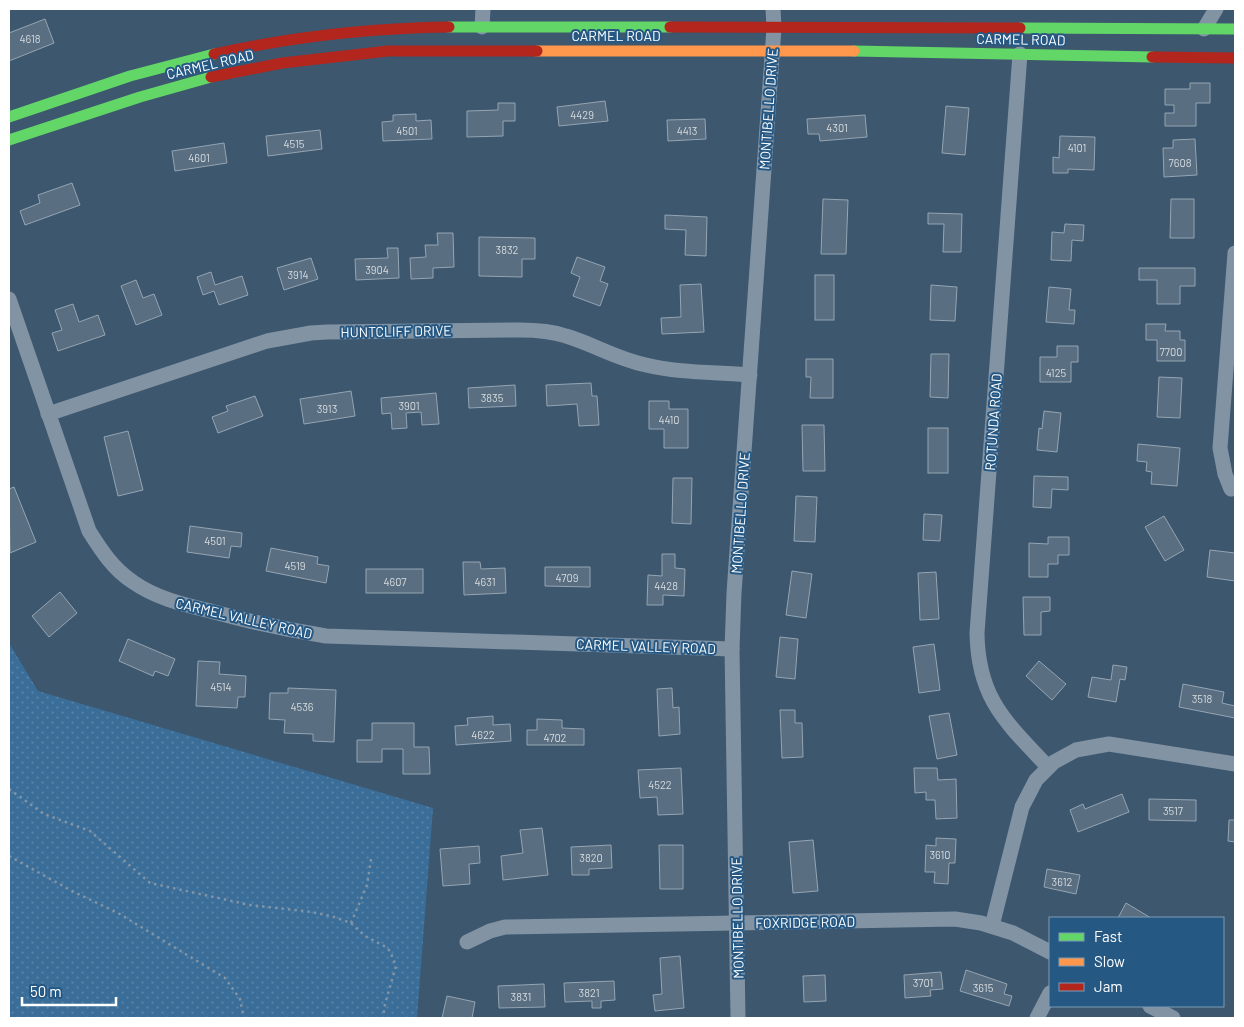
<svg xmlns="http://www.w3.org/2000/svg" width="1244" height="1027" font-family="Barlow,sans-serif">
  <defs>
    <pattern id="grass-dots" width="8" height="8" patternUnits="userSpaceOnUse" patternTransform="scale(1.25)"><rect width="8" height="8" fill="#3a6e99"/><path d="M2 2h.1M6 6h.1" fill="none" stroke="#5884a8" stroke-width="1.8" stroke-linecap="round"/></pattern>
  </defs>
  <rect width="100%" height="100%" fill="#3c576e"/>
  <polygon fill="url(#grass-dots)" points="9,643 38,691 433,808 417,1018 9,1018"/>
  <g fill="#596e80" stroke="#95a5b3">
    <polygon points="45,19 54,43 9,61 9,33"/>
    <polygon points="1190,83 1210,83 1210,103 1196,103 1196,126 1165,126 1165,113 1174,113 1174,105 1165,105 1165,89 1190,89"/>
    <polygon points="605,101 608,121 559,126 557,107"/>
    <polygon points="498,103 515,103 515,121 503,121 503,136 467,137 467,111 498,110"/>
    <polygon points="946,106 969,108 965,155 942,153"/>
    <polygon points="416,114 416,121 431,120 432,139 383,141 382,122 393,121 393,115"/>
    <polygon points="865,115 867,137 820,141 819,134 808,134 807,119"/>
    <polygon points="705,119 706,139 668,141 667,120"/>
    <polygon points="320,130 322,149 268,156 266,136"/>
    <polygon points="1060,136 1095,137 1094,170 1068,169 1068,173 1053,173 1053,157 1059,158"/>
    <polygon points="1195,139 1197,175 1164,177 1163,148 1173,148 1173,140"/>
    <polygon points="224,143 227,163 175,171 172,151"/>
    <polygon points="72,183 80,205 25,225 20,211 40,203 38,195"/>
    <polygon points="823,199 848,200 846,254 821,254"/>
    <polygon points="1171,199 1194,199 1194,238 1170,238"/>
    <polygon points="928,213 962,214 961,252 943,252 944,224 928,224"/>
    <polygon points="665,215 707,217 706,256 685,255 686,230 665,229"/>
    <polygon points="1065,224 1084,225 1083,241 1072,240 1071,261 1051,260 1052,232 1064,233"/>
    <polygon points="437,233 453,233 454,267 433,268 433,278 411,279 410,258 426,257 425,245 438,245"/>
    <polygon points="479,237 535,238 535,259 522,259 522,277 479,276"/>
    <polygon points="387,248 398,248 399,278 356,280 355,259 388,258"/>
    <polygon points="577,257 605,267 600,281 608,284 600,306 573,296 580,277 571,273"/>
    <polygon points="311,258 318,279 284,290 277,268"/>
    <polygon points="1139,268 1195,268 1195,286 1180,286 1180,304 1157,304 1157,280 1139,280"/>
    <polygon points="211,272 215,285 242,276 248,295 219,305 214,291 203,295 197,277"/>
    <rect x="815" y="275" width="19" height="45"/>
    <polygon points="136,280 143,298 154,294 162,315 136,325 121,286"/>
    <polygon points="701,284 704,332 662,334 661,318 681,317 680,285"/>
    <polygon points="931,285 957,287 955,321 930,320"/>
    <polygon points="1049,287 1071,289 1069,310 1075,310 1074,324 1046,322"/>
    <polygon points="73,304 79,322 98,315 105,335 58,351 52,333 62,330 55,310"/>
    <polygon points="1146,324 1166,324 1165,331 1180,331 1180,340 1185,340 1185,361 1157,361 1157,340 1146,340"/>
    <polygon points="1057,346 1078,346 1078,362 1071,362 1071,382 1040,382 1040,357 1057,357"/>
    <polygon points="931,354 949,354 948,398 930,397"/>
    <polygon points="806,359 833,359 833,398 810,398 811,377 806,377"/>
    <polygon points="1159,377 1182,378 1180,418 1157,417"/>
    <polygon points="591,383 592,396 597,396 599,425 579,426 577,404 547,406 546,385"/>
    <polygon points="515,385 516,406 469,408 468,388"/>
    <polygon points="351,391 355,416 304,424 300,399"/>
    <polygon points="436,393 439,424 422,425 421,412 406,413 407,428 392,429 391,413 382,414 381,398"/>
    <polygon points="255,396 263,416 218,433 212,417 228,411 226,406"/>
    <polygon points="649,401 669,401 669,409 688,409 688,448 664,448 664,429 649,429"/>
    <polygon points="1044,411 1061,413 1057,452 1037,450 1039,428 1042,429"/>
    <polygon points="802,425 824,425 825,471 803,471"/>
    <rect x="928" y="428" width="20" height="45"/>
    <polygon points="128,431 143,490 118,496 104,437"/>
    <polygon points="1138,444 1180,448 1177,486 1151,484 1152,472 1146,471 1147,462 1137,461"/>
    <polygon points="1034,476 1068,477 1068,490 1052,489 1051,508 1033,507"/>
    <polygon points="673,478 692,478 691,524 672,523"/>
    <polygon points="14,487 36,542 10,553 9,489"/>
    <polygon points="796,496 817,497 815,542 794,541"/>
    <polygon points="924,514 942,515 940,541 923,540"/>
    <polygon points="1164,516 1184,550 1165,561 1145,527"/>
    <polygon points="190,526 242,533 241,547 231,546 229,558 187,552"/>
    <polygon points="1048,537 1069,537 1069,555 1058,555 1058,564 1048,564 1048,577 1029,577 1029,543 1048,544"/>
    <polygon points="271,548 318,557 317,564 329,566 326,583 266,571"/>
    <polygon points="1210,550 1235,553 1235,581 1207,577"/>
    <polygon points="662,554 675,554 675,568 685,569 684,596 663,595 663,605 647,605 648,575 662,576"/>
    <polygon points="463,562 480,562 481,569 505,568 506,593 464,595"/>
    <polygon points="545,567 590,567 590,587 545,586"/>
    <rect x="366" y="569" width="57" height="24"/>
    <polygon points="792,571 812,574 806,618 786,615"/>
    <polygon points="936,572 939,619 920,620 918,573"/>
    <polygon points="60,592 77,613 49,637 32,616"/>
    <polygon points="1023,597 1050,597 1050,611 1041,612 1041,635 1024,635"/>
    <polygon points="780,637 798,639 795,679 776,677"/>
    <polygon points="128,639 175,659 168,676 155,671 153,676 119,661"/>
    <polygon points="934,644 940,690 919,693 913,647"/>
    <polygon points="198,661 220,662 219,674 246,676 245,697 238,697 237,708 196,706"/>
    <polygon points="1039,661 1066,684 1052,700 1026,676"/>
    <polygon points="1113,665 1127,667 1125,680 1120,679 1116,702 1088,697 1092,677 1111,680"/>
    <polygon points="1183,684 1224,692 1222,703 1235,706 1235,718 1179,707"/>
    <polygon points="288,688 336,690 334,742 313,741 313,734 284,733 285,720 269,719 270,693 288,693"/>
    <polygon points="672,688 673,708 679,707 680,734 659,736 657,689"/>
    <polygon points="780,710 795,710 795,723 802,723 803,757 782,758"/>
    <polygon points="949,713 957,755 937,759 929,716"/>
    <polygon points="493,716 493,725 510,724 511,741 456,745 455,726 468,725 467,718"/>
    <polygon points="537,719 562,720 562,728 584,729 584,745 527,745 527,730 537,730"/>
    <polygon points="372,723 414,723 414,747 429,747 430,774 403,774 403,749 382,749 382,762 357,762 357,740 372,740"/>
    <polygon points="681,768 683,814 658,815 657,797 640,798 638,770"/>
    <polygon points="914,768 937,768 938,780 956,779 957,818 936,819 935,800 926,800 926,792 915,793"/>
    <polygon points="1122,794 1129,812 1078,832 1070,810 1083,804 1085,809"/>
    <polygon points="1149,799 1196,800 1196,821 1149,820"/>
    <polygon points="1229,820 1235,820 1235,842 1228,841"/>
    <polygon points="542,828 548,875 503,880 501,856 523,853 520,830"/>
    <polygon points="936,838 956,839 955,863 949,863 948,884 934,883 935,872 925,872 926,845 936,846"/>
    <polygon points="813,840 818,891 793,893 789,842"/>
    <polygon points="611,845 612,868 589,869 589,875 572,875 571,847"/>
    <polygon points="659,845 683,845 683,889 660,889"/>
    <polygon points="479,846 480,863 469,864 470,884 443,886 440,849"/>
    <polygon points="1047,869 1080,875 1076,894 1044,887"/>
    <polygon points="1126,903 1151,918 1118,918"/>
    <polygon points="680,956 684,1008 655,1011 653,995 662,994 660,958"/>
    <polygon points="966,970 1007,984 1004,994 1012,996 1009,1006 960,991"/>
    <polygon points="941,972 943,989 930,990 931,996 905,998 904,975"/>
    <polygon points="825,975 826,1001 804,1002 803,976"/>
    <polygon points="614,981 615,1000 601,1001 601,1008 592,1008 592,1001 565,1002 564,983"/>
    <polygon points="544,984 545,1007 499,1008 498,986"/>
    <polygon points="447,996 475,1002 472,1018 442,1018"/>
  </g>
  <g fill="none" stroke-linecap="round" stroke-linejoin="round">
    <g stroke="#8293a4" stroke-width="2.5" stroke-dasharray="2.5 4" stroke-linecap="butt">
      <polyline points="9,789 44,814 90,831 150,883 250,905 312,912 334,917 351,923 365,936 386,947 390,951 396,966 385,1004 383,1018"/>
      <polyline points="9,856 72,891 118,913 225,978 240,999 244,1018"/>
      <polyline points="351,923 367,885 371,859"/>
    </g>
    <g stroke="#8293a4" stroke-width="15">
      <polyline points="482,27 483,9"/>
      <polyline points="1204,29 1216,9"/>
      <path d="M1020,54l-43,579c1,66 29,89 71,134"/>
      <path d="M9,299l80,232c12,19 24,38 44,51 24,17 53,23 81,30 37,10 74,18 112,24l406,13"/>
      <path d="M48,414l219,-73 44,-8 16,-1 193,-2c16,0 31,1 46,6 27,8 51,23 80,29 33,8 69,7 104,10"/>
      <polyline points="1231,489 1225,474 1220,448 1235,253"/>
      <polyline points="992,926 1022,807 1036,780 1054,762 1076,750 1109,744 1235,764"/>
      <polyline points="467,942 490,931 505,927 955,919 981,923 1013,933 1050,952"/>
      <polyline points="1150,1006 1173,1018"/>
      <polyline points="738,1018 732,649 734,593 774,28 773,9"/>
      <polyline points="1037,1018 1050,993"/>
    </g>
    <g stroke="#63d668" stroke-width="11">
      <polyline points="449,27 670,27"/>
      <polyline points="1020,28 1235,29"/>
      <polyline points="854,51 1152,57"/>
      <polyline points="9,117 130,76 214,54"/>
      <polyline points="9,140 140,97 211,77"/>
    </g>
    <polyline stroke="#ff974d" stroke-width="11" points="537,51 854,51"/>
    <g stroke="#b3261e" stroke-width="11">
      <polyline points="670,27 1020,28"/>
      <path d="M214,54c77,-17 156,-26 235,-27"/>
      <polyline points="1152,57 1235,58"/>
      <polyline points="211,77 282,63 388,51 537,51"/>
    </g>
  </g>
  <g text-anchor="middle" dominant-baseline="central" stroke-width="4" stroke-linejoin="round" paint-order="stroke">
    <g font-size="11" fill="#d6dbdf">
      <text x="30" y="38">4618</text>
      <text x="582" y="114">4429</text>
      <text x="837" y="127">4301</text>
      <text x="407" y="130">4501</text>
      <text x="687" y="130">4413</text>
      <text x="294" y="143">4515</text>
      <text x="1077" y="147">4101</text>
      <text x="199" y="157">4601</text>
      <text x="1180" y="162">7608</text>
      <text x="507" y="249">3832</text>
      <text x="377" y="269">3904</text>
      <text x="298" y="274">3914</text>
      <text x="1171" y="351">7700</text>
      <text x="1056" y="372">4125</text>
      <text x="492" y="397">3835</text>
      <text x="409" y="405">3901</text>
      <text x="327" y="408">3913</text>
      <text x="669" y="419">4410</text>
      <text x="215" y="540">4501</text>
      <text x="295" y="565">4519</text>
      <text x="567" y="577">4709</text>
      <text x="395" y="581">4607</text>
      <text x="485" y="581">4631</text>
      <text x="666" y="585">4428</text>
      <text x="221" y="686">4514</text>
      <text x="1202" y="698">3518</text>
      <text x="302" y="706">4536</text>
      <text x="483" y="734">4622</text>
      <text x="555" y="737">4702</text>
      <text x="660" y="784">4522</text>
      <text x="1173" y="810">3517</text>
      <text x="940" y="854">3610</text>
      <text x="591" y="857">3820</text>
      <text x="1062" y="881">3612</text>
      <text x="923" y="982">3701</text>
      <text x="983" y="987">3615</text>
      <text x="589" y="992">3821</text>
      <text x="521" y="996">3831</text>
    </g>
    <g font-size="14" fill="#fff" stroke="#265884">
      <text x="616" y="35">CARMEL ROAD</text>
      <text transform="translate(1021 39) rotate(1)">CARMEL ROAD</text>
      <text transform="translate(210 64) rotate(-13)">CARMEL ROAD</text>
      <text transform="translate(768 109) rotate(-86)">MONTIBELLO DRIVE</text>
      <text transform="translate(396 331) rotate(-1)">HUNTCLIFF DRIVE</text>
      <text transform="translate(993 422) rotate(-86)">ROTUNDA ROAD</text>
      <text transform="translate(740 513) rotate(-86)">MONTIBELLO DRIVE</text>
      <text transform="translate(244 618) rotate(13)">CARMEL VALLEY ROAD</text>
      <text transform="translate(646 646) rotate(2)">CARMEL VALLEY ROAD</text>
      <text transform="translate(737 918) rotate(-91)">MONTIBELLO DRIVE</text>
      <text transform="translate(805 922) rotate(-1)">FOXRIDGE ROAD</text>
    </g>
  </g>
  <rect width="1244" height="1027" fill="none" stroke="#ffffff" stroke-width="20"/>
  <rect x="1049" y="917" width="175" height="90" fill="#265884" stroke="#7d9bb5"/>
  <rect x="1059" y="933" width="25" height="8" fill="#63d668" stroke="#7d9bb5"/>
  <text x="1094" y="942" font-size="15" fill="#ffffff">Fast</text>
  <rect x="1059" y="958" width="25" height="8" fill="#ff974d" stroke="#7d9bb5"/>
  <text x="1094" y="967" font-size="15" fill="#ffffff">Slow</text>
  <rect x="1059" y="983" width="25" height="8" fill="#b3261e" stroke="#7d9bb5"/>
  <text x="1094" y="992" font-size="15" fill="#ffffff">Jam</text>
  <path d="M22 997v8h94v-8" fill="none" stroke="#ffffff" stroke-width="2.5"/>
  <text x="30" y="997" font-size="15" fill="#ffffff" stroke="#265884" stroke-width="4" paint-order="stroke">50 m</text>
</svg>
